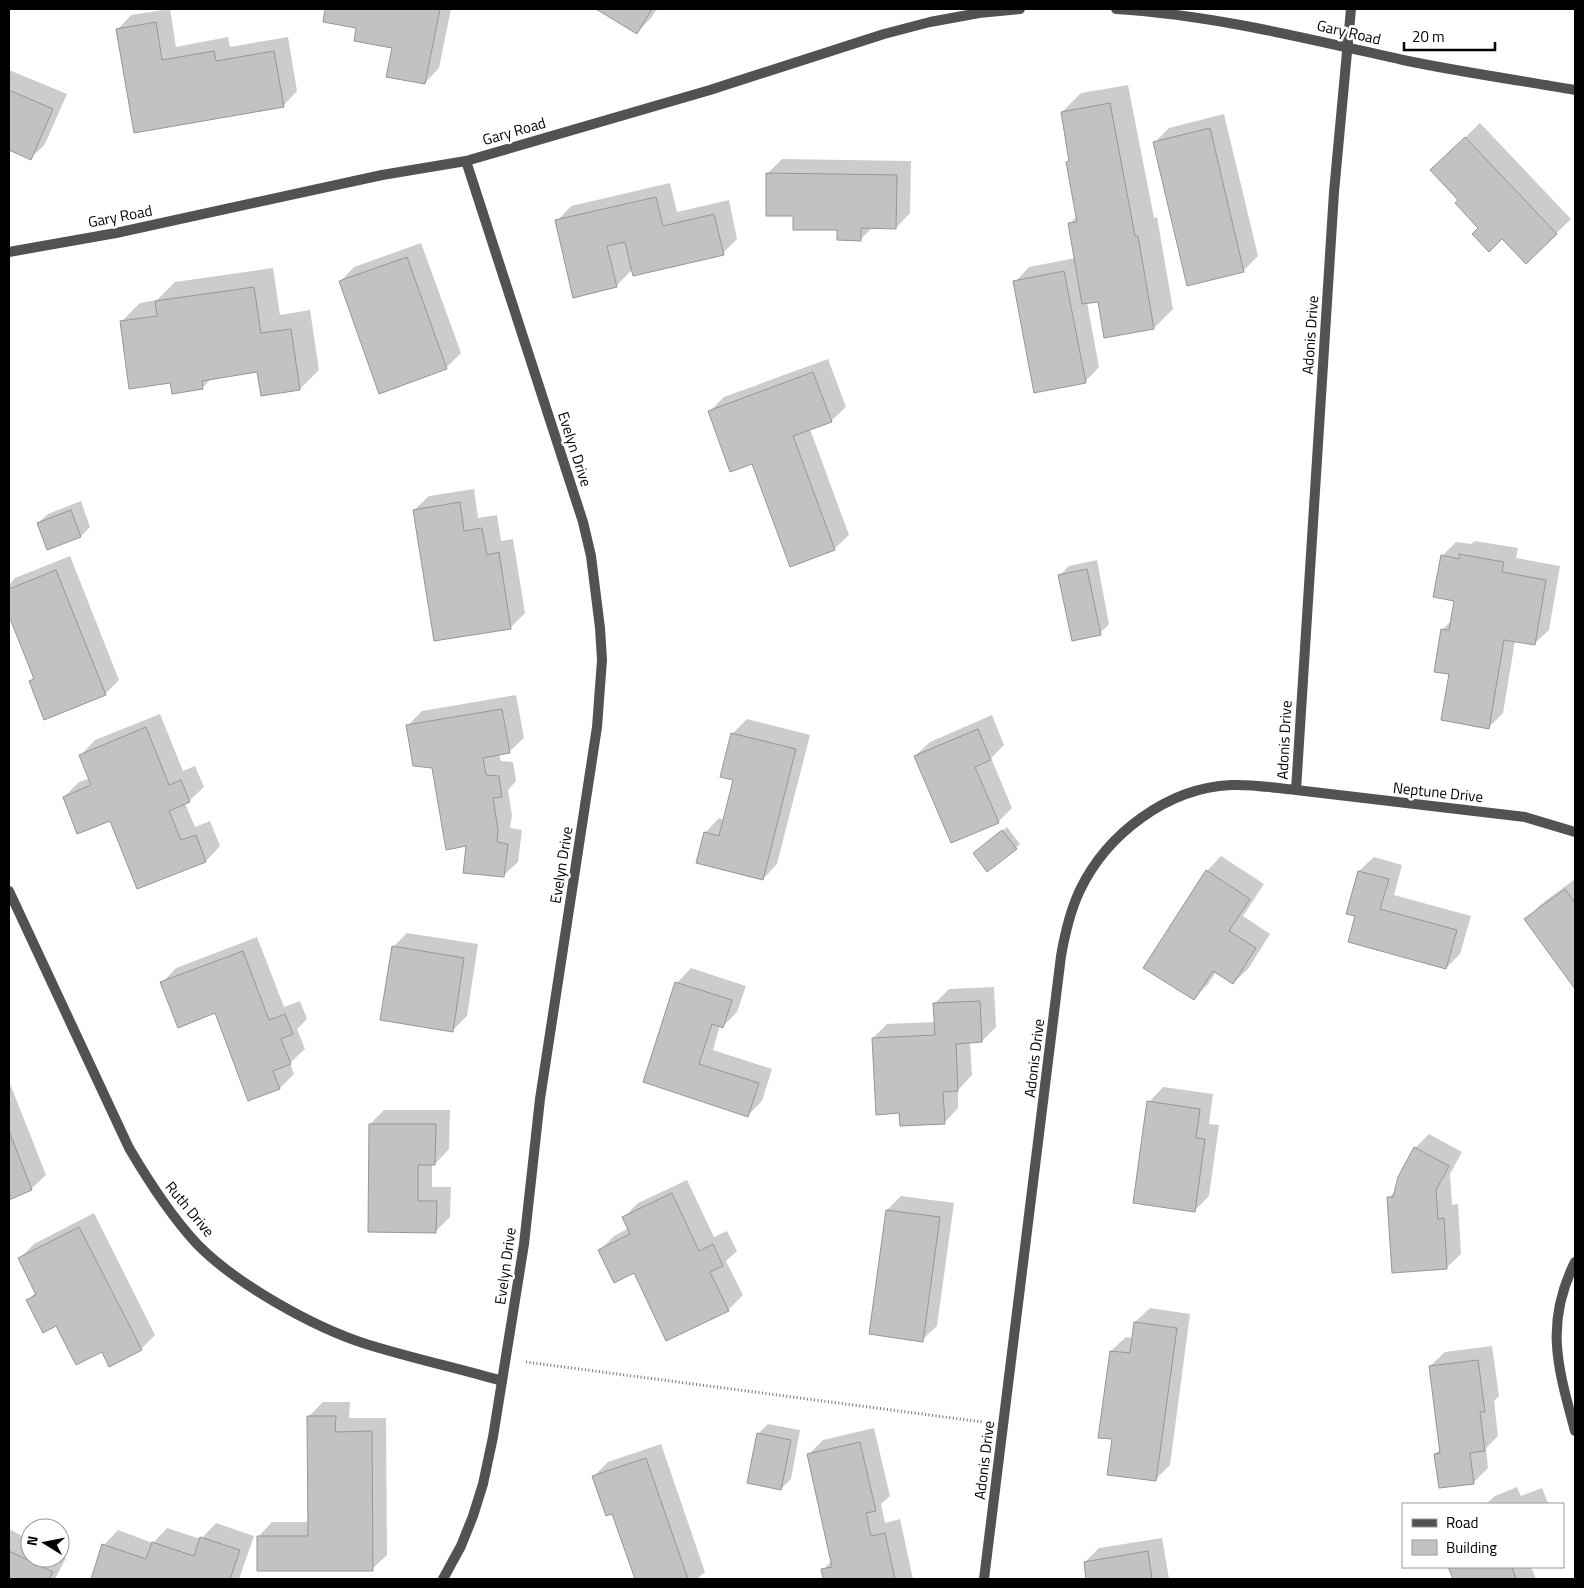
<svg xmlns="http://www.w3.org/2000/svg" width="1584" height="1588" font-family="'Titillium Web',sans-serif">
  <rect width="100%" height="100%" fill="#fff"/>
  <g fill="#0003">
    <polygon points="170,9 176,47 228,37 230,47 288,37 297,91 283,106 135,131 117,30 131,15"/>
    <polygon points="327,9 451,9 439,68 425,83 393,47 357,27 324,21"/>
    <polygon points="598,9 657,9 651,18 637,32"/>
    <polygon points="9,70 67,94 45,144 31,158 9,148"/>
    <polygon points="1128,85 1154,218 1157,217 1173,309 1154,328 1099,300 1087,302 1099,367 1085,382 1015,282 1029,267 1076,258 1070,223 1077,216 1070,160 1062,112 1081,93"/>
    <polygon points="1224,114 1258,256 1243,271 1155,142 1169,128"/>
    <polygon points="1480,123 1571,219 1526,263 1502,238 1480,228 1460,200 1432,170"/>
    <polygon points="782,159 911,161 910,213 896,228 873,227 860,240 838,229 794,215 768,173"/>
    <polygon points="670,183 677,212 729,200 737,239 723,253 632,270 616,286 557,221 571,206"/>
    <polygon points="421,243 461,353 446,368 340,282 354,267"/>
    <polygon points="273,268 280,315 310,310 319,370 300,389 258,371 212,378 202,388 172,381 121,322 140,303 157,300 175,282"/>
    <polygon points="828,359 846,407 831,421 810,429 849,535 834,549 753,462 709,412 724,397"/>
    <polygon points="474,489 478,518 497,515 501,541 513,539 525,613 510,628 414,510 429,496"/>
    <polygon points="81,501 90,527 81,536 38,523 48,514"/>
    <polygon points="1475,541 1518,548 1516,558 1560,566 1549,630 1534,644 1515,641 1503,713 1488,728 1450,673 1442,630 1452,620 1456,600 1442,556 1456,542 1471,544"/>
    <polygon points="70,556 119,680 105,694 30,681 34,677 9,613 9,585 15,578"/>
    <polygon points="1097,560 1109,624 1100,633 1060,575 1069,566"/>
    <polygon points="516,695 524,738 509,752 499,754 501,761 513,762 516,781 508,790 512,815 510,828 522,830 518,862 503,876 468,845 433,767 407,726 422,711"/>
    <polygon points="160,714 183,771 195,766 204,787 189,801 185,803 195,827 210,821 220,846 206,861 111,819 64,797 79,782 90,778 81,755 95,740"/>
    <polygon points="992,715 1004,745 991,758 1012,808 998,822 915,756 930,742"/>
    <polygon points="747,719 810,735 777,864 763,879 705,833 719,818 724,820 734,779 732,734"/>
    <polygon points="1007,827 1020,844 1016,848 979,849"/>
    <polygon points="1221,856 1264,884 1243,916 1270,934 1248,969 1233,983 1216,972 1208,984 1194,999 1207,871"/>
    <polygon points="1374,857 1402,865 1394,895 1471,916 1460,954 1446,968 1357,915 1348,913 1359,871"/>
    <polygon points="1575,879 1575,987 1526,920 1540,905"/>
    <polygon points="407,933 478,944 467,1016 453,1030 393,947"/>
    <polygon points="257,937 284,1007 300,1001 307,1019 297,1029 305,1049 290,1063 294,1074 280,1088 215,1012 162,983 176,968"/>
    <polygon points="691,968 746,986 737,1012 723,1026 720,1025 713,1050 772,1069 762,1101 748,1115 644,1082 677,983"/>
    <polygon points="994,987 996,1027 982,1041 970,1042 972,1075 958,1090 958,1108 944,1123 900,1112 873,1038 887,1024 935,1022 934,1004 949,989"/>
    <polygon points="9,1081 46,1175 31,1189 9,1198"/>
    <polygon points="1163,1087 1213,1094 1209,1124 1219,1125 1209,1196 1194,1211 1149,1102"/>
    <polygon points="384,1110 450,1110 449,1149 435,1164 432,1164 432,1187 451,1187 450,1217 436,1231 370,1124"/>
    <polygon points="1429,1134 1462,1152 1450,1174 1452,1205 1458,1204 1461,1254 1446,1268 1389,1198 1395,1191 1415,1148"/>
    <polygon points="687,1180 714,1237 727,1231 737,1251 726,1261 743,1295 728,1310 635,1271 600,1250 614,1236 629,1228 624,1217 638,1203"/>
    <polygon points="901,1196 954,1203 937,1326 922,1340 887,1210"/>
    <polygon points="94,1213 155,1335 141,1349 102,1350 57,1324 28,1300 36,1292 20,1258 34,1244"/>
    <polygon points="1150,1308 1190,1314 1170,1465 1155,1480 1113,1438 1111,1351 1126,1337 1133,1338 1135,1322"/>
    <polygon points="1492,1346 1499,1396 1494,1401 1498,1436 1486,1448 1488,1468 1474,1482 1435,1454 1441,1449 1430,1366 1445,1352"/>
    <polygon points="323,1402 350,1402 349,1418 386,1418 387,1555 372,1569 258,1537 272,1522 309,1522 308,1417"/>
    <polygon points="768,1424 800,1430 791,1479 781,1489 758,1434"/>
    <polygon points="874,1428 890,1496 881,1504 885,1523 900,1519 913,1579 825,1579 823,1570 832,1560 809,1454 823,1440"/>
    <polygon points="661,1444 705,1572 697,1579 636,1579 613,1512 593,1477 608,1462"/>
    <polygon points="1517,1487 1521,1496 1542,1488 1548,1503 1486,1504 1495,1496"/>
    <polygon points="216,1523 254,1536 239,1579 92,1579 104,1545 118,1530 153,1543 167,1528 201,1539"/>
    <polygon points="9,1529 30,1540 30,1558 60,1558 60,1555 66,1558 55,1579 9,1579"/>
    <polygon points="1162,1538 1169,1579 1087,1579 1085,1562 1099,1548"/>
    <polygon points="1450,1567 1531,1567 1536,1579 1455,1579"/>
  </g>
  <g fill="#c2c2c2" stroke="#969696">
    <polygon points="325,9 440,9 425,84 386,77 392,48 354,41 356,28 323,22"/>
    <polygon points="596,9 652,9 637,34"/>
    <polygon points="156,22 162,60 214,51 216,61 274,51 284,107 134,133 116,29"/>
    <polygon points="9,90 53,109 31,160 9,150"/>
    <polygon points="1110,103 1135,236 1138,236 1154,329 1104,338 1098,302 1082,304 1068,223 1077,222 1066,162 1069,161 1061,112"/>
    <polygon points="1210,128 1244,272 1187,286 1153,142"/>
    <polygon points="1465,137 1557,234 1526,264 1502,239 1489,252 1472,234 1478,228 1455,203 1458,200 1430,170"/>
    <polygon points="766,173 897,175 896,229 861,228 861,241 837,240 837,230 793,230 793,216 766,216"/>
    <polygon points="656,197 663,226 714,214 724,255 633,276 625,242 607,246 617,287 573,298 555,220"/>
    <polygon points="407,257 447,369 379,394 339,281"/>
    <polygon points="1064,271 1086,383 1034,393 1013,281"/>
    <polygon points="254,287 261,333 291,329 300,390 261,396 257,372 202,381 203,389 172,394 170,383 129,389 120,321 157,316 155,301"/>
    <polygon points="813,372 832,422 793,436 835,550 790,567 752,464 730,472 708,411"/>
    <polygon points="460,502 464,531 482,528 487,555 499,552 511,629 434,641 413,510"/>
    <polygon points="71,510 81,537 47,550 37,523"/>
    <polygon points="1459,554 1504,562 1502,572 1546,580 1535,645 1504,640 1489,729 1441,720 1449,674 1434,672 1441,629 1449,630 1454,601 1433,597 1441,555 1459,559"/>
    <polygon points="1087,569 1101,635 1072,641 1058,575"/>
    <polygon points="56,570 106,695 44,720 29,681 34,679 9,616 9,589"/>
    <polygon points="502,709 510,753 483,758 486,775 499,776 502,797 493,798 498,830 497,842 508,844 504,877 463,873 466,846 446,850 432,768 413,766 406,725"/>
    <polygon points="146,727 169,785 181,780 190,802 169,811 181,840 196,835 206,862 137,889 110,821 77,834 63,797 91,785 79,755"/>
    <polygon points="978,729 991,760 975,767 999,823 951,843 914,756"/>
    <polygon points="731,733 796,749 763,880 696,863 704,832 719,836 733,780 720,777"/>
    <polygon points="1002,830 1017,849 987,872 973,853"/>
    <polygon points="1206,870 1250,899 1229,931 1256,948 1233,984 1213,971 1194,1000 1143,968"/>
    <polygon points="1358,871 1389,879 1380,909 1457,930 1446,969 1348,942 1355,916 1346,914"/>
    <polygon points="1565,889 1575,903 1575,989 1524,919"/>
    <polygon points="392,946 464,958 453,1032 380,1020"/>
    <polygon points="243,951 269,1020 285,1014 293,1034 281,1039 291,1064 273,1071 280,1089 248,1101 215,1013 178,1028 160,982"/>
    <polygon points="675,982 732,1000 723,1028 712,1024 699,1064 759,1083 748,1117 643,1082"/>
    <polygon points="980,1001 982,1042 956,1044 958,1091 943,1092 945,1124 900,1126 899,1113 876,1115 872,1038 935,1035 933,1003"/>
    <polygon points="1147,1101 1200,1109 1196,1138 1205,1139 1195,1212 1133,1203"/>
    <polygon points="369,1124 436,1124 435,1165 418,1165 418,1201 437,1201 436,1233 368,1232"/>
    <polygon points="9,1131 32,1190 9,1200"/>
    <polygon points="1414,1147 1449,1166 1436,1190 1438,1219 1444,1218 1447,1269 1392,1273 1387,1197 1393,1197 1398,1177"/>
    <polygon points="672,1193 699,1251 713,1244 723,1266 710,1272 729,1311 666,1341 634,1273 614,1283 598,1250 630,1234 622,1217"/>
    <polygon points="886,1210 940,1217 923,1342 869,1334"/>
    <polygon points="79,1227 142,1350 109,1367 102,1352 76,1365 56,1326 43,1333 26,1300 36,1295 18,1258"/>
    <polygon points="1134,1322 1177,1328 1156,1481 1107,1475 1112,1439 1098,1438 1110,1351 1130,1353"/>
    <polygon points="1478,1360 1485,1412 1480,1412 1485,1451 1470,1453 1474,1484 1439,1488 1434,1454 1440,1453 1429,1366"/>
    <polygon points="307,1416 336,1416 335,1432 372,1431 373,1571 257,1571 257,1536 308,1536"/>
    <polygon points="757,1433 791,1440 781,1490 747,1483"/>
    <polygon points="860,1442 876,1511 866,1513 871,1536 885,1533 895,1579 823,1579 821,1569 832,1567 807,1454"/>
    <polygon points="646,1458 688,1579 635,1579 612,1514 606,1516 592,1476"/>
    <polygon points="200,1537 240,1550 230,1579 91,1579 102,1544 146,1559 152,1542 194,1556"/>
    <polygon points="9,1551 53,1572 49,1579 9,1579"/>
    <polygon points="1148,1551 1152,1579 1086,1579 1084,1562"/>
    <polygon points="1448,1567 1512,1567 1516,1579 1453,1579"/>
  </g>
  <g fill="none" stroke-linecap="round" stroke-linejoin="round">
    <polyline stroke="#747474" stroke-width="3" stroke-dasharray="1 2.5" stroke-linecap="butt" points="526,1362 983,1422"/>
    <g stroke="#525252" stroke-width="10">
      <path d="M1116,9c97,6 193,30 287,51 57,12 115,20 172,30"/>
      <polyline points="9,252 116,233 382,175 466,161 710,90 884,34 930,22 979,13 1020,9"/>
      <polyline points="1296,790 1525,817 1575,832"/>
      <path d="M9,891l120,257c20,34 41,67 68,96 39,40 116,83 169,100 45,14 91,24 136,37"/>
      <path d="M1575,1262c-31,62 -17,106 0,169"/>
      <polyline points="443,1579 461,1546 473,1516 483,1484 493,1437 524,1244 540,1099 597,727 602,660 600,628 591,556 583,522 466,161"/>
      <path d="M984,1579l77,-623c4,-23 9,-45 19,-66 27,-56 87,-102 151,-105 21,-1 44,3 65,5l38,-598 17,-183"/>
    </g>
  </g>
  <g text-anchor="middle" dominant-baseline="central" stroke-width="5" stroke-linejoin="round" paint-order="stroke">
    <g font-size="15" fill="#000" stroke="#fff">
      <text transform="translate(1349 32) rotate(13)">Gary Road</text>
      <text transform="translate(514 131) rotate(-16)">Gary Road</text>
      <text transform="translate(120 216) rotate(-11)">Gary Road</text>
      <text transform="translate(1310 335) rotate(-86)">Adonis Drive</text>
      <text transform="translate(575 449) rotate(72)">Evelyn Drive</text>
      <text transform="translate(1284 740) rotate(-87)">Adonis Drive</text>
      <text transform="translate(1438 792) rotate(6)">Neptune Drive</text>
      <text transform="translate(561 865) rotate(-81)">Evelyn Drive</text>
      <text transform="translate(1034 1058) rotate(-83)">Adonis Drive</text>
      <text transform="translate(190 1209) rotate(50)">Ruth Drive</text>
      <text transform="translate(505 1266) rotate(-82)">Evelyn Drive</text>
      <text transform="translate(984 1460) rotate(-83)">Adonis Drive</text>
    </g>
  </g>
  <rect width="1584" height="1588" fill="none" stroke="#000000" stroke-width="20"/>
  <rect x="1402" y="1503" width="162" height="65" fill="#ffffff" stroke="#999999"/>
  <rect x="1412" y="1519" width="25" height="8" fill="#525252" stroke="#999999"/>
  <text x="1446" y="1528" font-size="15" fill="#000000">Road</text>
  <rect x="1412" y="1540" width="25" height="15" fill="#c2c2c2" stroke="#999999"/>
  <text x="1446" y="1553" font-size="15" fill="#000000">Building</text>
  <g transform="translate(45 1543) rotate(280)"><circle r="24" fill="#ffffff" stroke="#999999"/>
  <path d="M0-4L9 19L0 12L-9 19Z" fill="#000000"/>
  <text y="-8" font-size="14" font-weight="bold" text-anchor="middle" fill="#000000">N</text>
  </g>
  <path d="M1404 42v8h91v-8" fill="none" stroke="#000000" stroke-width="2.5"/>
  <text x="1412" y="42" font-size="15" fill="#000000" stroke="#ffffff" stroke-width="4" paint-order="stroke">20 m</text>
</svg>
